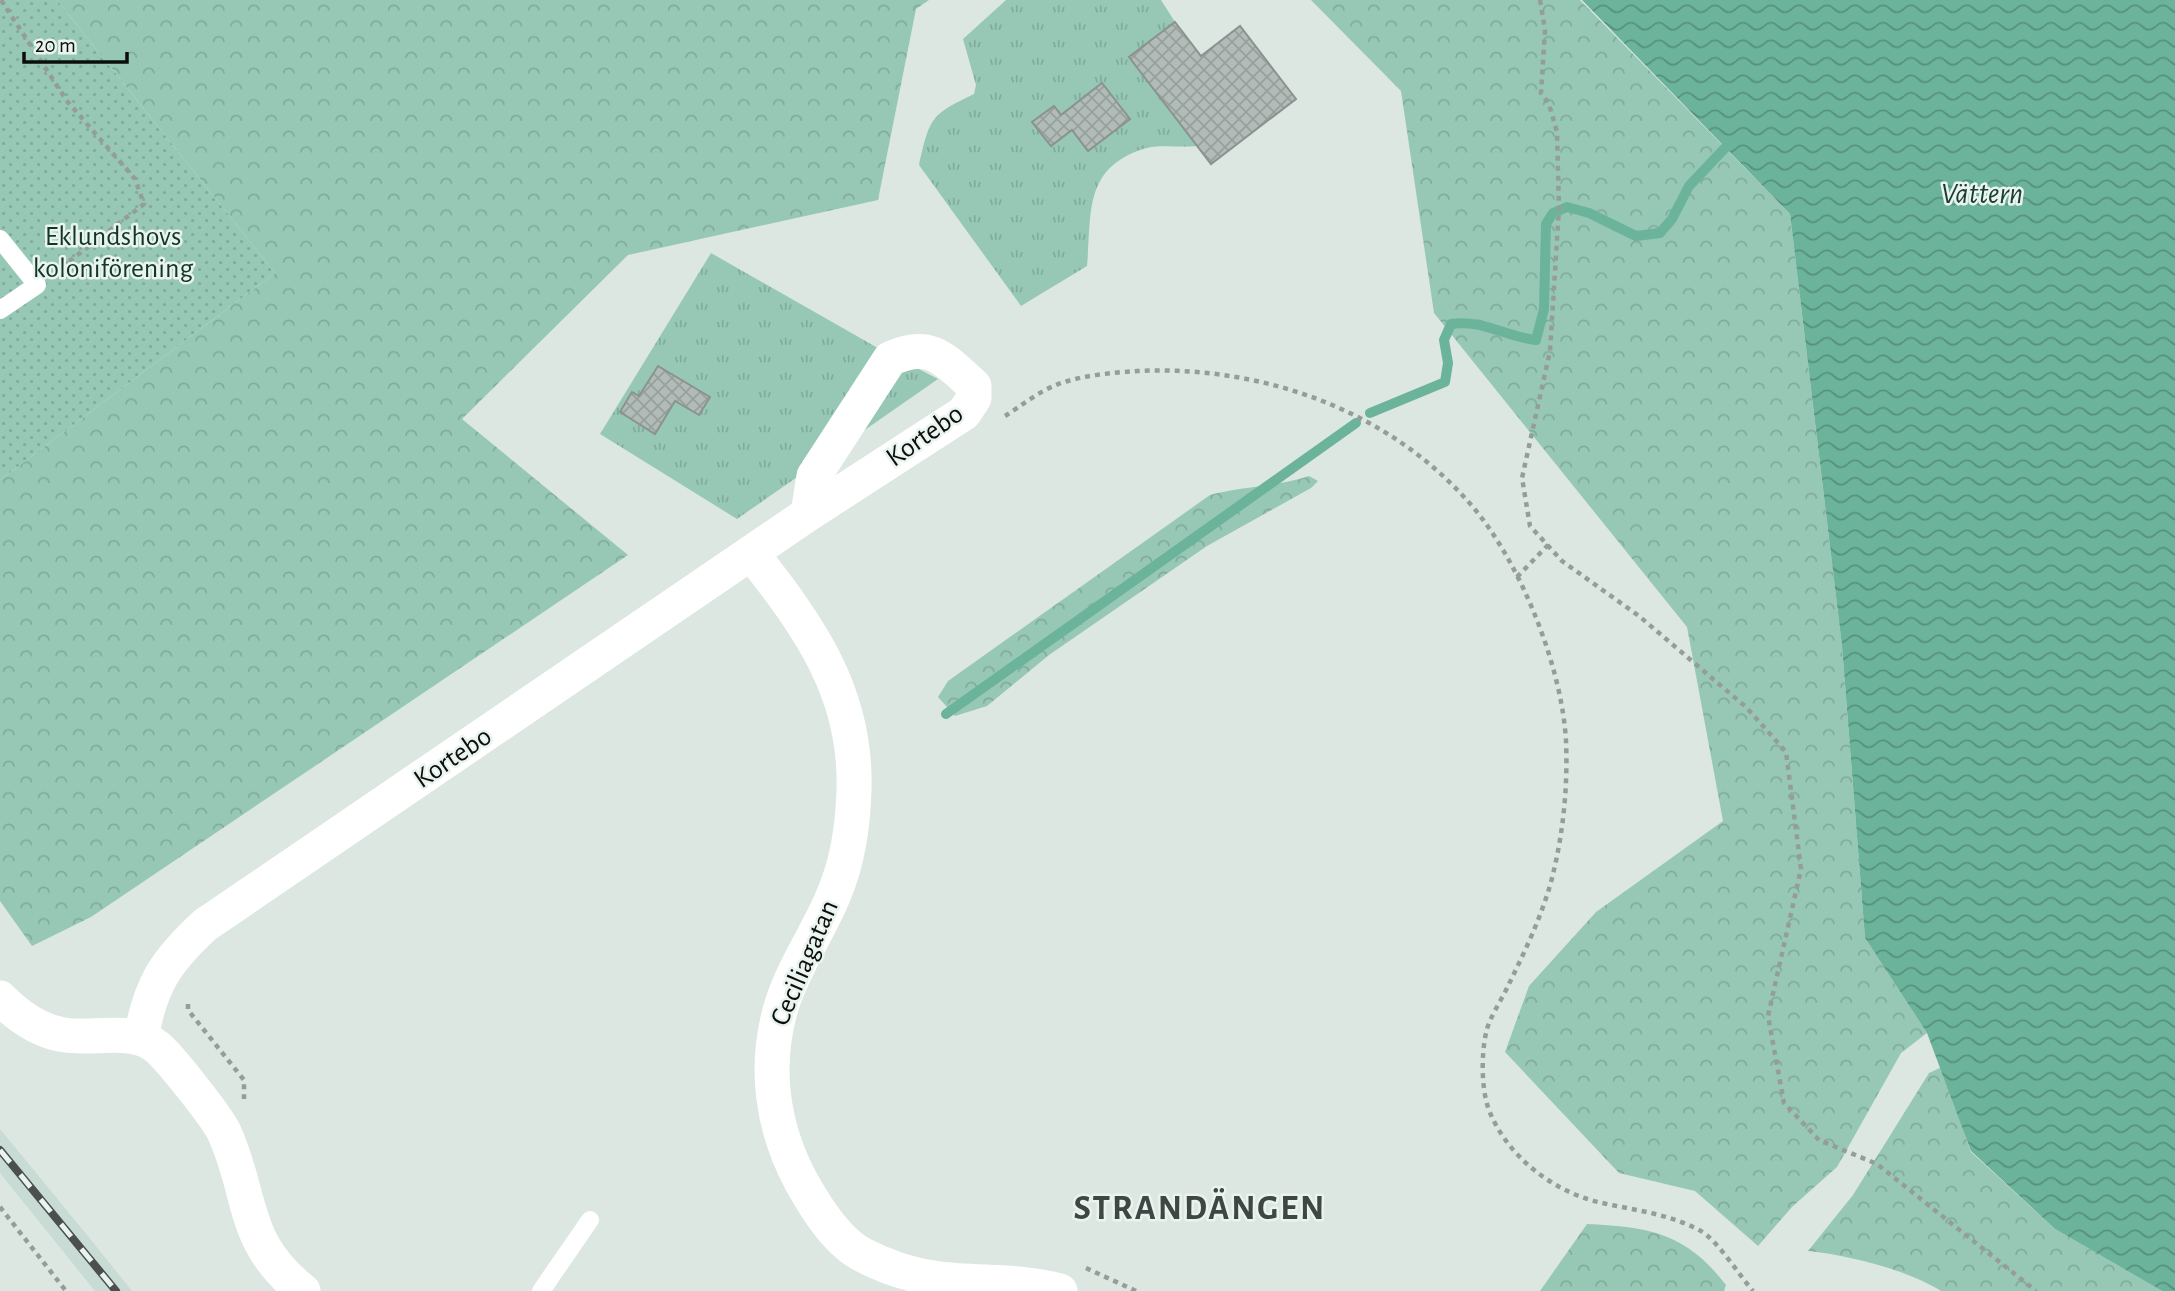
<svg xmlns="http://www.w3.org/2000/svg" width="2175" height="1291" font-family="'Alegreya Sans',sans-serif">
  <defs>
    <pattern id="grass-tufts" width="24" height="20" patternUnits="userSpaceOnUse" patternTransform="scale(1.75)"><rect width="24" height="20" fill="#97c8b6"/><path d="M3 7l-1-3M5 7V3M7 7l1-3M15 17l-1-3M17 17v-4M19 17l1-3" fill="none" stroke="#81ab9b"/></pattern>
    <pattern id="forest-crowns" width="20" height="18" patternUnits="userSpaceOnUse" patternTransform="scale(1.75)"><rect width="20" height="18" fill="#97c8b6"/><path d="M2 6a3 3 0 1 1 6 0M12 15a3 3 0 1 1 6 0" fill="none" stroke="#81ab9b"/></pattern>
    <pattern id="garden-dots" width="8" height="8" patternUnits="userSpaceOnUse" patternTransform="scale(1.75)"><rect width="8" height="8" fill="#97c8b6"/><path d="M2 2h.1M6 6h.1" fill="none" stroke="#81ab9b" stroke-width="1.8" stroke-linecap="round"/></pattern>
    <pattern id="water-waves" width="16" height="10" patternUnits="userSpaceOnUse" patternTransform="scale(1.75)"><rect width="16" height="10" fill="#6bb49b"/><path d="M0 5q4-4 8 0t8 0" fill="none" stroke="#56917d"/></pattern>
    <pattern id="building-cross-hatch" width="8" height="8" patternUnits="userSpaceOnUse" patternTransform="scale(1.75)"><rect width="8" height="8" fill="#b1bbb7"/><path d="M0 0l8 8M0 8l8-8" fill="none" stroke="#97a09c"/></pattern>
  </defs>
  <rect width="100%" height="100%" fill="#dce7e2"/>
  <polygon fill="#c8dbd4" points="0,1129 87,1235 132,1291 95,1291 0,1173"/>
  <g fill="url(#grass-tufts)">
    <path d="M1006,0h155l14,22 -46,35 68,89c-16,2 -39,-2 -54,3 -60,20 -51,64 -56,117l-66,40 -102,-141c11,-47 11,-50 55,-71l2,-9 -13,-46z"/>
    <polygon points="711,253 876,347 938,379 737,519 600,434"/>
  </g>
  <g fill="url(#forest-crowns)">
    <polygon points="57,0 929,0 916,9 878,200 628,255 462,419 628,555 91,917 32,946 0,901 0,480 275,273"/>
    <polygon points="1311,0 1580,0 1790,214 1842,646 1865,938 1927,1033 1901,1053 1837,1167 1792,1207 1758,1246 1695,1191 1619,1173 1505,1052 1529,986 1596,912 1723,821 1687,627 1434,313 1401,91"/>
    <path d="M1309,476l9,5 -7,7 -104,58 -158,109 -62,51 -32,10 -17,-19 10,-16 262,-186c33,-9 66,-8 99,-19z"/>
    <path d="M1942,1067l29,85 84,77 107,62h-221c-33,-21 -93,-36 -133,-40l45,-56 76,-122z"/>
    <path d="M1587,1224c63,3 99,9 139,61l-2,6h-184z"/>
  </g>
  <polygon fill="url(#garden-dots)" points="0,0 57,0 275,273 0,480"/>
  <polygon fill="url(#water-waves)" points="1582,0 2175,0 2175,1291 2162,1291 2055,1229 1971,1151 1927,1033 1865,938 1842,646 1790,214"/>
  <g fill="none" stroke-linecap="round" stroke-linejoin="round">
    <g stroke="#6bb49b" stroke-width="10">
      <path d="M1370,413l75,-31 3,-19 -4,-23 7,-16c31,-5 55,13 85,16l8,-31 2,-85 7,-11 14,-6 22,6 47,23 24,-3 12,-14 17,-33 36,-38"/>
      <polyline points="946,714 1356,423"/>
    </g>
  </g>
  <g fill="url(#building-cross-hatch)" stroke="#8a938f" stroke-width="2">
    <polygon points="1175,22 1201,56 1240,26 1296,99 1211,164 1129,57"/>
    <polygon points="1102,83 1130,119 1088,151 1072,130 1051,146 1032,122 1054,106 1061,115"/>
    <polygon points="658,366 710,397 699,415 675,401 655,434 620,412 632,392 639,396"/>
  </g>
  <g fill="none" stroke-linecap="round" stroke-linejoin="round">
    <g stroke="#959d99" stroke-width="4.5" stroke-dasharray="5 5" stroke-linecap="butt">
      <polyline points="1,0 67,101 135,179 144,204 58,270"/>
      <polyline points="1540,0 1545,30 1541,93 1549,104 1557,132 1559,208 1550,351 1522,478 1530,526 1562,561 1639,616 1746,707 1786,752 1801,869 1768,1016 1784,1103 1819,1140 1877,1164 2036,1291"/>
      <path d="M1005,416c16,-10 33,-24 51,-31 25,-10 55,-12 81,-14 125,-6 253,39 336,136 48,57 89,160 93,234 2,47 -3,95 -15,141 -10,36 -27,71 -43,104 -7,15 -19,32 -22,47 -5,23 -5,61 5,82 19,43 62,76 107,87 34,8 69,11 101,28 17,8 40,45 54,61"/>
      <polyline points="1517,577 1549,544"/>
      <polyline points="188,1004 188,1010 244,1080 244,1099"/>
      <polyline points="0,1207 66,1291"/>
      <polyline points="1086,1268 1136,1291"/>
    </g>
    <g stroke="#fff" stroke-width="18">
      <polyline points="0,239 37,285 0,310"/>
      <polyline points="541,1291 590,1220"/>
    </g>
    <g stroke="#fff" stroke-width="35">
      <path d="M751,553c58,73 106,140 103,237 -1,36 -6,71 -20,104 -15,37 -40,72 -52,110 -19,62 -10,124 20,179 14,25 35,59 61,72 23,12 51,21 76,24 40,5 82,1 121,12"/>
      <path d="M0,998c16,16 36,31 59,36 30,7 73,-8 98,13 14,12 59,69 67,85 29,63 16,110 79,159"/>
      <path d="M141,1037c10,-53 24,-75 64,-112l603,-411 156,-101 10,-15v-12c-29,-26 -43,-46 -84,-27l-76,117 -6,38"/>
    </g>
    <defs>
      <polyline id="rail" points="0,1150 116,1291"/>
    </defs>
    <use href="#rail" stroke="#4b504e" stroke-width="8"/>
    <use href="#rail" stroke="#e9f4ef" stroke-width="5" stroke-dasharray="16" stroke-linecap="butt"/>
  </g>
  <g text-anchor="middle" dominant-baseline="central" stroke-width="5" stroke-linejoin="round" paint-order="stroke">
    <g font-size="28" fill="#13352a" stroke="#e9f4ef">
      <text x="113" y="237">Eklundshovs<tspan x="113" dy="32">koloniförening</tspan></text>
    </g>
    <g font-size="28" fill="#0b0e0d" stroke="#e9f4ef">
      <text transform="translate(925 436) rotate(-35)">Kortebo</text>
      <text transform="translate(453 758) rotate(-34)">Kortebo</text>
      <text transform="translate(805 963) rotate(-67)">Ceciliagatan</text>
    </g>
    <g font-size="30" font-style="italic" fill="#1b3d32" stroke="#e9f4ef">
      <text x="1982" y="194">Vättern</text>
    </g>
    <g font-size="35" font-weight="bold" letter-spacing="2" fill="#3e4743" stroke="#e9f4ef">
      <text x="1200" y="1208">STRANDÄNGEN</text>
    </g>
  </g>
  <path d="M24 52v10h103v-10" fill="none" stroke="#0b0e0d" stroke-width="3.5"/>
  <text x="35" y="52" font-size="21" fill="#0b0e0d" stroke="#e9f4ef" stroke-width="5" paint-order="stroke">20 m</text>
</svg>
